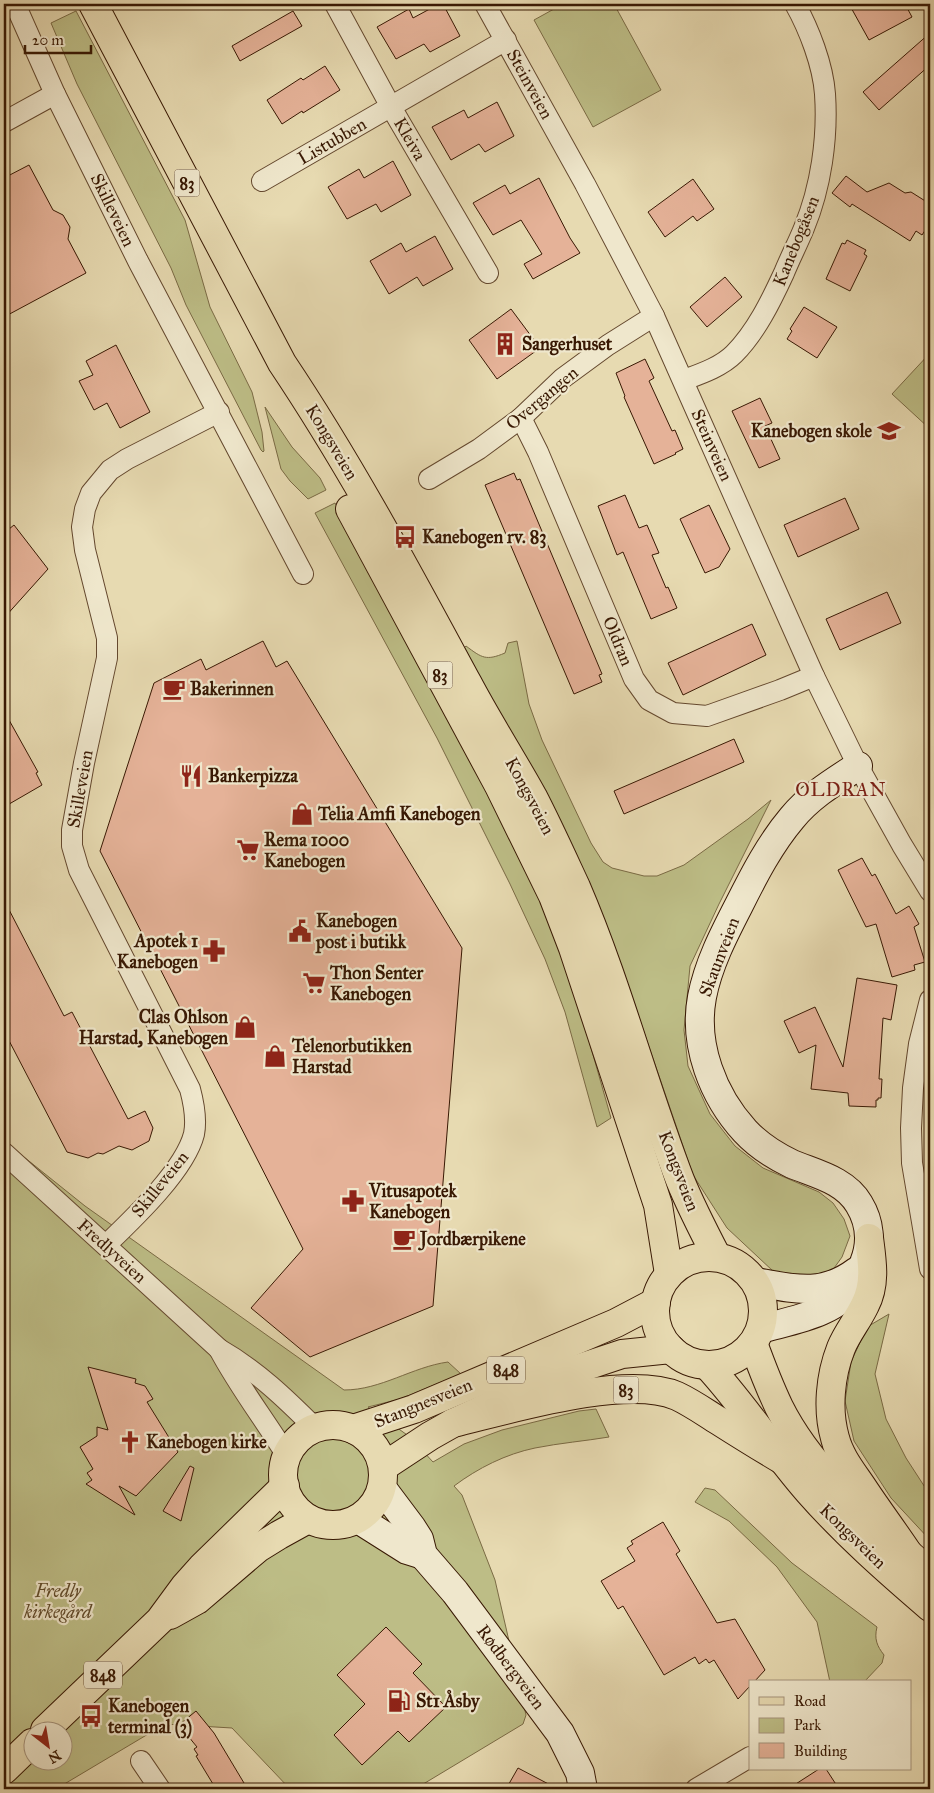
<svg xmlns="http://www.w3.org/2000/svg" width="934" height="1793" font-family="'IM FELL Great Primer',serif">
  <rect width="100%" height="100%" fill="#e7dab1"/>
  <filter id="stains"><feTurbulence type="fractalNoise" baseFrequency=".004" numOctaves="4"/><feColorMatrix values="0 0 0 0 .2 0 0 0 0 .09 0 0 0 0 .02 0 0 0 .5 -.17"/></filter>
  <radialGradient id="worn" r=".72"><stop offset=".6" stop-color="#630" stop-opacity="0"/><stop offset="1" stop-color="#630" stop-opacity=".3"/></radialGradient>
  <g fill="#bdbd86" stroke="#7a6a44" fill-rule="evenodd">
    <polygon points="563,4 614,4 661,90 593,127 534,20"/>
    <polygon points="76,11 185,220 210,307 252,392 262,432 264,451 263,452 261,450 186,305 171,268 77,84 51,23"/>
    <polygon points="930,353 930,429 892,394"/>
    <polygon points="265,407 292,447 320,478 326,490 308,499 290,481 281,469"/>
    <polygon points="335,503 456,726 544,901 578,1002 611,1118 597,1127 565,1012 545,959 510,884 437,738 315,513"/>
    <path d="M517,641l12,63 13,36 49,103 12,19 9,6 32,8h13l27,-11 64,-46 23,-19 -52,104 -29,62 -6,64 4,36 22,48 25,32 28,22 56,24 14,11 11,16 6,17 -8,21 -10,14 -22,6 -36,-5 -47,-44 -34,-53 -70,-204 -35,-92 -125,-230 3,-3c16,12 20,15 39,7l3,-10z"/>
    <path d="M4,1141l81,65 259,184c37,0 68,-23 104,-28l13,12 -61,25 -32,8 42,30 23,25 31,-18 38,-14 77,-19 17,-2 13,28c-24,4 -49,6 -74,11 -29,6 -57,20 -81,38l8,9 33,85 31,135 -3,9 -108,65h-125l-58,-61 -67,-4 -109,65h-52zM32,1730h30v30h-30z"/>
    <polygon points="889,1314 875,1374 886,1419 906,1458 930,1495 930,1540 891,1498 854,1441 845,1401 851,1362 867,1327"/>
    <path d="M705,1488l10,2 77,73 85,64c-3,12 0,19 7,28l-2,8 -18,19h-34l-13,-60 -40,-55 -48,-46 -34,-19z"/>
  </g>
  <g fill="#e5b298" stroke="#381803">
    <polygon points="439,4 443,4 460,36 430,52 424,44 396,59 377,27 409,9 413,18"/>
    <polygon points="849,4 905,4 912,17 869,40"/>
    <polygon points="293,11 302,26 240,61 232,46"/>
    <polygon points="930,33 930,65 879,110 863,92"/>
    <polygon points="325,66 340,90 303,113 302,111 282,124 267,100 301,78 303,80"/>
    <polygon points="497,102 514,136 485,152 479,144 451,160 432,127 464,110 468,118"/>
    <polygon points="393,161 411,195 381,212 376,204 347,219 328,187 359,169 364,178"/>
    <polygon points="29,165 53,210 63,215 70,227 68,239 86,273 4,317 4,178"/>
    <polygon points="846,176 867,192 889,183 905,193 911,192 930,204 930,223 922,235 916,231 910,241 852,204 850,207 832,193"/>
    <polygon points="539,178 570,238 580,253 533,279 524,264 542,254 521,220 493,235 473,203 505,185 510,194"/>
    <polygon points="693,179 714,209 697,221 693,216 665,237 648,212"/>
    <polygon points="435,236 453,269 423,286 417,277 389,294 370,261 401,243 406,252"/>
    <polygon points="847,240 866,250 864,254 867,256 850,291 826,279 842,243 845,244"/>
    <polygon points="725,277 742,297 707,327 690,307"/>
    <polygon points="804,307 837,327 817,358 787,339 792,331 790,329"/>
    <polygon points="511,309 540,348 497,379 469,340"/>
    <polygon points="116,345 150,412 120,428 107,403 94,410 79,381 93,375 86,361"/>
    <polygon points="645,359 654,378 649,381 672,431 675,430 683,449 675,453 676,454 654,464 624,397 625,396 616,373"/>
    <polygon points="760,398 772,423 765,426 780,459 759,468 732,411"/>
    <polygon points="514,473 517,480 520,479 602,674 599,675 602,682 574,694 485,485"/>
    <polygon points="625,495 639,528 647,525 659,553 652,555 666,588 668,587 677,608 651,619 623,552 617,555 598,506"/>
    <polygon points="845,498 859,529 798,557 784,525"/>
    <polygon points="709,505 730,549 719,567 705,573 680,519"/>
    <polygon points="14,525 48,569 4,618 4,533"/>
    <polygon points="887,592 901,623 840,650 826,619"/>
    <polygon points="752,624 766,655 683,695 668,663"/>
    <polygon points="263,641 276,667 287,661 462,948 433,1306 310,1357 251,1308 303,1249 100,851 154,683 201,659 206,670"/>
    <polygon points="4,711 38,772 36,773 42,785 4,807"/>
    <polygon points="734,739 744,762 624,814 614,791"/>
    <polygon points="862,858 872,876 875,874 896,914 909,906 919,924 914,927 925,962 914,965 915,970 892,977 876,924 866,927 838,870"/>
    <polygon points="4,900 64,1016 72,1012 128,1119 145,1111 153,1128 149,1141 132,1150 119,1146 103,1154 98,1153 88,1158 67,1152 4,1031"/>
    <polygon points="857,978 897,985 891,1020 883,1018 879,1079 882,1079 881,1098 878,1098 878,1100 876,1100 876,1107 849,1106 848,1093 811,1089 816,1045 799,1053 784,1021 815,1007 843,1067"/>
    <polygon points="88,1367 136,1379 135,1383 145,1386 153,1399 147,1402 178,1452 136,1496 119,1486 135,1515 86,1484 92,1480 87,1473 93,1469 80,1447 97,1436 97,1427 108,1430"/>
    <polygon points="190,1466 194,1468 181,1521 163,1511"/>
    <polygon points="663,1522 680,1551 676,1554 717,1623 735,1619 765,1670 754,1682 750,1682 750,1686 738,1699 714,1660 709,1663 706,1659 699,1664 695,1657 664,1675 623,1606 618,1609 601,1581 635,1561 627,1548 633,1544 631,1541"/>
    <polygon points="386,1627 422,1664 413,1673 446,1707 409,1742 398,1731 362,1765 334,1735 365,1704 337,1675"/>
    <polygon points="196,1711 214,1733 244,1783 234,1789 216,1789 196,1756 198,1755 194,1749 197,1747 179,1725"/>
    <polygon points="518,1768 558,1789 506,1789"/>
    <polygon points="819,1769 826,1769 839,1789 788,1789"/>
  </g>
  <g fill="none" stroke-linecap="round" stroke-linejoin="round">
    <defs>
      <g id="street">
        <polyline points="15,4 55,94 138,261 303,574"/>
        <polyline points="335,4 391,107 488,273"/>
        <polyline points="485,4 585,184 654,316 814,676 858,766 902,845 930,891"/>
        <polyline points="4,122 55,94"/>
        <polyline points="262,181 506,40"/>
        <path d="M684,380c16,-6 37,-13 50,-26 22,-22 37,-53 50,-81 6,-15 14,-30 20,-45 17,-41 24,-90 21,-134 -2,-29 -16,-65 -30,-90"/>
        <polyline points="521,418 538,452 634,679 649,700 673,713 707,716 780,690 814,676"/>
        <polyline points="429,479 479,449 521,418 563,378 608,345 654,316"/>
        <polyline points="930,1000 919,1044 913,1088 911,1128 912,1163 930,1269"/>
        <path d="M4,1153l215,196c37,21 67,50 97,80"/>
        <path d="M106,1245c27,-26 79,-75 88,-111 3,-15 0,-30 -4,-45l-111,-219 -7,-24v-16l12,-67 23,-105v-20l-22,-88 -3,-23 3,-18 6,-16 19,-23 17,-11 92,-47"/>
        <path d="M219,1349c20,38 46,71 68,107"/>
        <polyline points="141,1761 160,1789"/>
        <polyline points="696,1789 750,1757"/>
      </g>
      <g id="secondary">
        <path d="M756,1282c38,7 67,15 101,-11"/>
        <path d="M761,1329c31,-9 75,-15 94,-45 4,-7 6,-14 9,-21 8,-20 6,-41 -5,-59 -14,-24 -43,-30 -67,-40 -17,-8 -34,-19 -47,-33 -32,-35 -52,-86 -43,-134 6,-32 22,-63 37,-92 15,-30 31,-61 53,-87 18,-22 43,-37 66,-52"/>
        <polyline points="382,1488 412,1528 419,1539 423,1555 455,1592 560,1733 580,1773 583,1789"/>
        <polyline points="358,1519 407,1550 423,1555"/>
      </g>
      <g id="primary">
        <circle cx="333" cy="1475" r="50"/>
        <polyline points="353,1429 414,1409 616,1323 656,1302"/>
        <polyline points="383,1467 430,1436 453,1423 512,1396 571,1371 622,1354 671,1349"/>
        <polyline points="170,1615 197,1600 258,1548 279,1535 308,1519"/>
        <polyline points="45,1730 160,1620 185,1586 202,1567 285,1486"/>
        <polyline points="4,1770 32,1743"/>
      </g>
      <g id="highway">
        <path d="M93,4l189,359c69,103 127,212 186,321 20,38 44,75 65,113 15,29 29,60 43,90 41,95 67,197 104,293 11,27 24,52 37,77"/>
        <polyline points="350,509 499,786 553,896 573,948 658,1205 669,1274"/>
        <path d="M869,1238c3,23 7,46 -4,67 -7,15 -18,28 -24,43 -11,28 -14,62 -6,90 5,20 19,36 30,53 14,21 29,41 43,62"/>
        <circle cx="709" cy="1311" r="54"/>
        <path d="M753,1343c8,22 16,43 26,64 34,68 96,116 151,166"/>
        <path d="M707,1365c37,40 66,86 102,127 37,42 79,79 121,115"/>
        <path d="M453,1423c55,-13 172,-49 224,-27 15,7 29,17 42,25 22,14 43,27 65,40"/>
      </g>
    </defs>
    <use href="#street" stroke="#64482e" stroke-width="22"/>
    <use href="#secondary" stroke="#381803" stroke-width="30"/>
    <use href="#primary" stroke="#381803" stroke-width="30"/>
    <use href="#highway" stroke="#381803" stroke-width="30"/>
    <use href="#street" stroke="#efe7cc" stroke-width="20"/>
    <use href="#secondary" stroke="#efe7cc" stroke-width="28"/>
    <use href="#primary" stroke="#e7dab1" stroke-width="28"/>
    <use href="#highway" stroke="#e7dab1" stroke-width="28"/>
  </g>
  <defs>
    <symbol id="building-bare" viewBox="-9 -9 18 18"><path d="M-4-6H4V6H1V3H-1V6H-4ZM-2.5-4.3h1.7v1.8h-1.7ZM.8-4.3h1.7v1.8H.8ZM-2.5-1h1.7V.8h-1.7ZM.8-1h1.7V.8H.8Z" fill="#8f2418" stroke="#efe7cc" stroke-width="2.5" paint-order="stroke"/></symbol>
    <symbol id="school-bare" viewBox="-9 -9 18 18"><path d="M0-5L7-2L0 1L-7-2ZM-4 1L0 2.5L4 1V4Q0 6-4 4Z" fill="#8f2418" stroke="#efe7cc" stroke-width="2.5" paint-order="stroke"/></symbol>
    <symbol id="bus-bare" viewBox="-9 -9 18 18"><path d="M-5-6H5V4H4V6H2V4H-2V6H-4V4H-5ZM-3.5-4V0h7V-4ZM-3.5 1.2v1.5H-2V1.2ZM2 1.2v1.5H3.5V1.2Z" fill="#8f2418" stroke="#efe7cc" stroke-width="2.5" paint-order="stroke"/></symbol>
    <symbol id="cafe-bare" viewBox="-9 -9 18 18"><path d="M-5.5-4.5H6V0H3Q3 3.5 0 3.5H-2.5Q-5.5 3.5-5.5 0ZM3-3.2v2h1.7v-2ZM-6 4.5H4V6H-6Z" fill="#8f2418" stroke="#efe7cc" stroke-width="2.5" paint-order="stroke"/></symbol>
    <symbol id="restaurant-bare" viewBox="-9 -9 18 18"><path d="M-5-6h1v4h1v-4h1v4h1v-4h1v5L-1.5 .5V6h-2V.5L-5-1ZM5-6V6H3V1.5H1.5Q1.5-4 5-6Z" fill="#8f2418" stroke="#efe7cc" stroke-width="2.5" paint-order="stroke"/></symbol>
    <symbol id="shop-bare" viewBox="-9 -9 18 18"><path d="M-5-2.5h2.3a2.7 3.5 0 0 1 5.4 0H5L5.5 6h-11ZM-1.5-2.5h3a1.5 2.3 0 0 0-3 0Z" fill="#8f2418" stroke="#efe7cc" stroke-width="2.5" paint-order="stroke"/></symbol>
    <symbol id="supermarket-bare" viewBox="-9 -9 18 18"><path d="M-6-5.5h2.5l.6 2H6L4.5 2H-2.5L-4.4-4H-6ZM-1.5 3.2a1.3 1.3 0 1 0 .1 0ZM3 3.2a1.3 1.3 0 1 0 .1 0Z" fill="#8f2418" stroke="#efe7cc" stroke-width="2.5" paint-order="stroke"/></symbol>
    <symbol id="civic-bare" viewBox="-9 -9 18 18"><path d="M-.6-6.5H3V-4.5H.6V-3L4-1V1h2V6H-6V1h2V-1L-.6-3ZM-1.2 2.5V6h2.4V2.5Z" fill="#8f2418" stroke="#efe7cc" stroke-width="2.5" paint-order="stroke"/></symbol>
    <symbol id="pharmacy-bare" viewBox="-9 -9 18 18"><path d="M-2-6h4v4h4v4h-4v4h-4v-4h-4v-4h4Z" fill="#8f2418" stroke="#efe7cc" stroke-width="2.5" paint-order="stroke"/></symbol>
    <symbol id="church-bare" viewBox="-9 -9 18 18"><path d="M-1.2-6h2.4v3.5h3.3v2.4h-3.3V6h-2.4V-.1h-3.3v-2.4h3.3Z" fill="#8f2418" stroke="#efe7cc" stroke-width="2.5" paint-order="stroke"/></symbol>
    <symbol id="fuel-bare" viewBox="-9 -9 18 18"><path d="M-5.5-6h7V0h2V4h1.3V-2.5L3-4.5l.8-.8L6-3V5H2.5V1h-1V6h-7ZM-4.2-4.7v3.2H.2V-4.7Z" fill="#8f2418" stroke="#efe7cc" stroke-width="2.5" paint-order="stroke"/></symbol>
  </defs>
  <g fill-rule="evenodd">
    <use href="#building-bare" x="489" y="328" width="32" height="32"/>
    <use href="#school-bare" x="873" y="415" width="32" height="32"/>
    <use href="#bus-bare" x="389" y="521" width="32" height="32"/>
    <use href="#cafe-bare" x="158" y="673" width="32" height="32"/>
    <use href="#restaurant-bare" x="175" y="760" width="32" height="32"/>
    <use href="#shop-bare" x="286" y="798" width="32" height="32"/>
    <use href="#supermarket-bare" x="232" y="834" width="32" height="32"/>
    <use href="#civic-bare" x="284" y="915" width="32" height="32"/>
    <use href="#pharmacy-bare" x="198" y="935" width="32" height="32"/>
    <use href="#supermarket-bare" x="298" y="967" width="32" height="32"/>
    <use href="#shop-bare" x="229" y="1011" width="32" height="32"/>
    <use href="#shop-bare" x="259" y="1040" width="32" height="32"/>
    <use href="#pharmacy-bare" x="337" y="1185" width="32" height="32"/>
    <use href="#cafe-bare" x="388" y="1223" width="32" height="32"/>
    <use href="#church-bare" x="114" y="1426" width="32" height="32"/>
    <use href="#fuel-bare" x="383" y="1685" width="32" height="32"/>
    <use href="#bus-bare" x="75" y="1700" width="32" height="32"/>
  </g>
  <g text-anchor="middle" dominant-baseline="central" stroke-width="4.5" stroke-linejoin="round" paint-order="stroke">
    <g fill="#efe7cc" stroke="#6f563f" stroke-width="1">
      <rect x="174.5" y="169.5" width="25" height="27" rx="4"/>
      <rect x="427.5" y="661.5" width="25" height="27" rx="4"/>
      <rect x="487" y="1356.5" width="38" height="27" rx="4"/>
      <rect x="613.5" y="1376.5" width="25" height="27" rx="4"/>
      <rect x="84" y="1661.5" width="38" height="27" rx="4"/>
    </g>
    <g font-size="16" font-weight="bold" fill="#381803">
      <text x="187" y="183">83</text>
      <text x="440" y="675">83</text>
      <text x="506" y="1370">848</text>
      <text x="626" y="1390">83</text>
      <text x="103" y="1675">848</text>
    </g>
    <g font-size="18" fill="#381803" stroke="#efe7cc">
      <text transform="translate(530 84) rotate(61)">Steinveien</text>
      <text transform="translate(410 139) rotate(60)">Kleiva</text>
      <text transform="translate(332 141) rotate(-30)">Listubben</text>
      <text transform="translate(113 210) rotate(64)">Skilleveien</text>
      <text transform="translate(796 241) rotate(-68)">Kanebogåsen</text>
      <text transform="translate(542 398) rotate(-40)">Overgangen</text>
      <text transform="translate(332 442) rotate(59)">Kongsveien</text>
      <text transform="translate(712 445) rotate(66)">Steinveien</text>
      <text transform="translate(618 641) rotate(67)">Oldran</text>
      <text transform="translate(80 789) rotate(-80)">Skilleveien</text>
      <text transform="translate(530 796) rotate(62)">Kongsveien</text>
      <text transform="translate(719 957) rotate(-69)">Skaunveien</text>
      <text transform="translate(679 1171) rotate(69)">Kongsveien</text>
      <text transform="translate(160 1184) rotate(-51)">Skilleveien</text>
      <text transform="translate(112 1251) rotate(42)">Fredlyveien</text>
      <text transform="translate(423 1403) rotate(-22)">Stangnesveien</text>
      <text transform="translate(853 1536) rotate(44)">Kongsveien</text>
      <text transform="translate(511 1667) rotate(53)">Rødbergveien</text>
    </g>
    <g font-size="18" font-weight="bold" fill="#381803" stroke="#efe7cc" text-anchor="start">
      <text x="522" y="344">Sangerhuset</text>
      <text x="872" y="431" text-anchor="end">Kanebogen skole</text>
      <text x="422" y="537">Kanebogen rv. 83</text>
      <text x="190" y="689">Bakerinnen</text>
      <text x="208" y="776">Bankerpizza</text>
      <text x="318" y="814">Telia Amfi Kanebogen</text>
      <text x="264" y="840">Rema 1000<tspan x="264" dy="21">Kanebogen</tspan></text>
      <text x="316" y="921">Kanebogen<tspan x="316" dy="21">post i butikk</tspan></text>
      <text x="198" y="941" text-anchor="end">Apotek 1<tspan x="198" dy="21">Kanebogen</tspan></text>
      <text x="330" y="973">Thon Senter<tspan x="330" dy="21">Kanebogen</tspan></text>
      <text x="228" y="1017" text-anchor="end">Clas Ohlson<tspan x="228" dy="21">Harstad, Kanebogen</tspan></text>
      <text x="292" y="1046">Telenorbutikken<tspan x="292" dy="21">Harstad</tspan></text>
      <text x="369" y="1191">Vitusapotek<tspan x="369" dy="21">Kanebogen</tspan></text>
      <text x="420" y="1239">Jordbærpikene</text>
      <text x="146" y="1442">Kanebogen kirke</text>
      <text x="416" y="1701">St1 Åsby</text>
      <text x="108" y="1706">Kanebogen<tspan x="108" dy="21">terminal (3)</tspan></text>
    </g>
    <g font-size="18" font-style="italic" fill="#604a2a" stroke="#efe7cc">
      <text x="58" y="1591">Fredly<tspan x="58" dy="21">kirkegård</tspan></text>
    </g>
    <g font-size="19" letter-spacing="1" fill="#7a1f14" stroke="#efe7cc">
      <text x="841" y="789">OLDRAN</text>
    </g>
  </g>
  <rect width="934" height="1793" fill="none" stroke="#e7dab1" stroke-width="20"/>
  <rect x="5" y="5" width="924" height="1783" fill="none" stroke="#381803" stroke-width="2.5"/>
  <rect x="10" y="10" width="914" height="1773" fill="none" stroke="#381803"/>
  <rect x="749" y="1680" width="162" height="90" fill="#efe7cc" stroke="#a6947c"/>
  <rect x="759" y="1697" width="25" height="8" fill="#e7dab1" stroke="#a6947c"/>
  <text x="794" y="1706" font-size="15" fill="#381803">Road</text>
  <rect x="759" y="1718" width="25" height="15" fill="#bdbd86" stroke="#a6947c"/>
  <text x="794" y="1730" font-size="15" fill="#381803">Park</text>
  <rect x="759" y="1743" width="25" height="15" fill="#e5b298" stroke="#a6947c"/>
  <text x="794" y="1756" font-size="15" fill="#381803">Building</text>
  <g transform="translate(48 1746) rotate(149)"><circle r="24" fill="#efe7cc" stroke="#a6947c"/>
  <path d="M0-4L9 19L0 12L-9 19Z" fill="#8f2418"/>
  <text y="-8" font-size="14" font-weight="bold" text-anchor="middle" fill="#381803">N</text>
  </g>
  <path d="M25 45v8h66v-8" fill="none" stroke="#381803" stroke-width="2.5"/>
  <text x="32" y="45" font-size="15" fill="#381803" stroke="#efe7cc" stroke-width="4" paint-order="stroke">20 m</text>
  <rect width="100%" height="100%" filter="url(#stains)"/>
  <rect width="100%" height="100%" fill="url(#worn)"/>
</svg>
